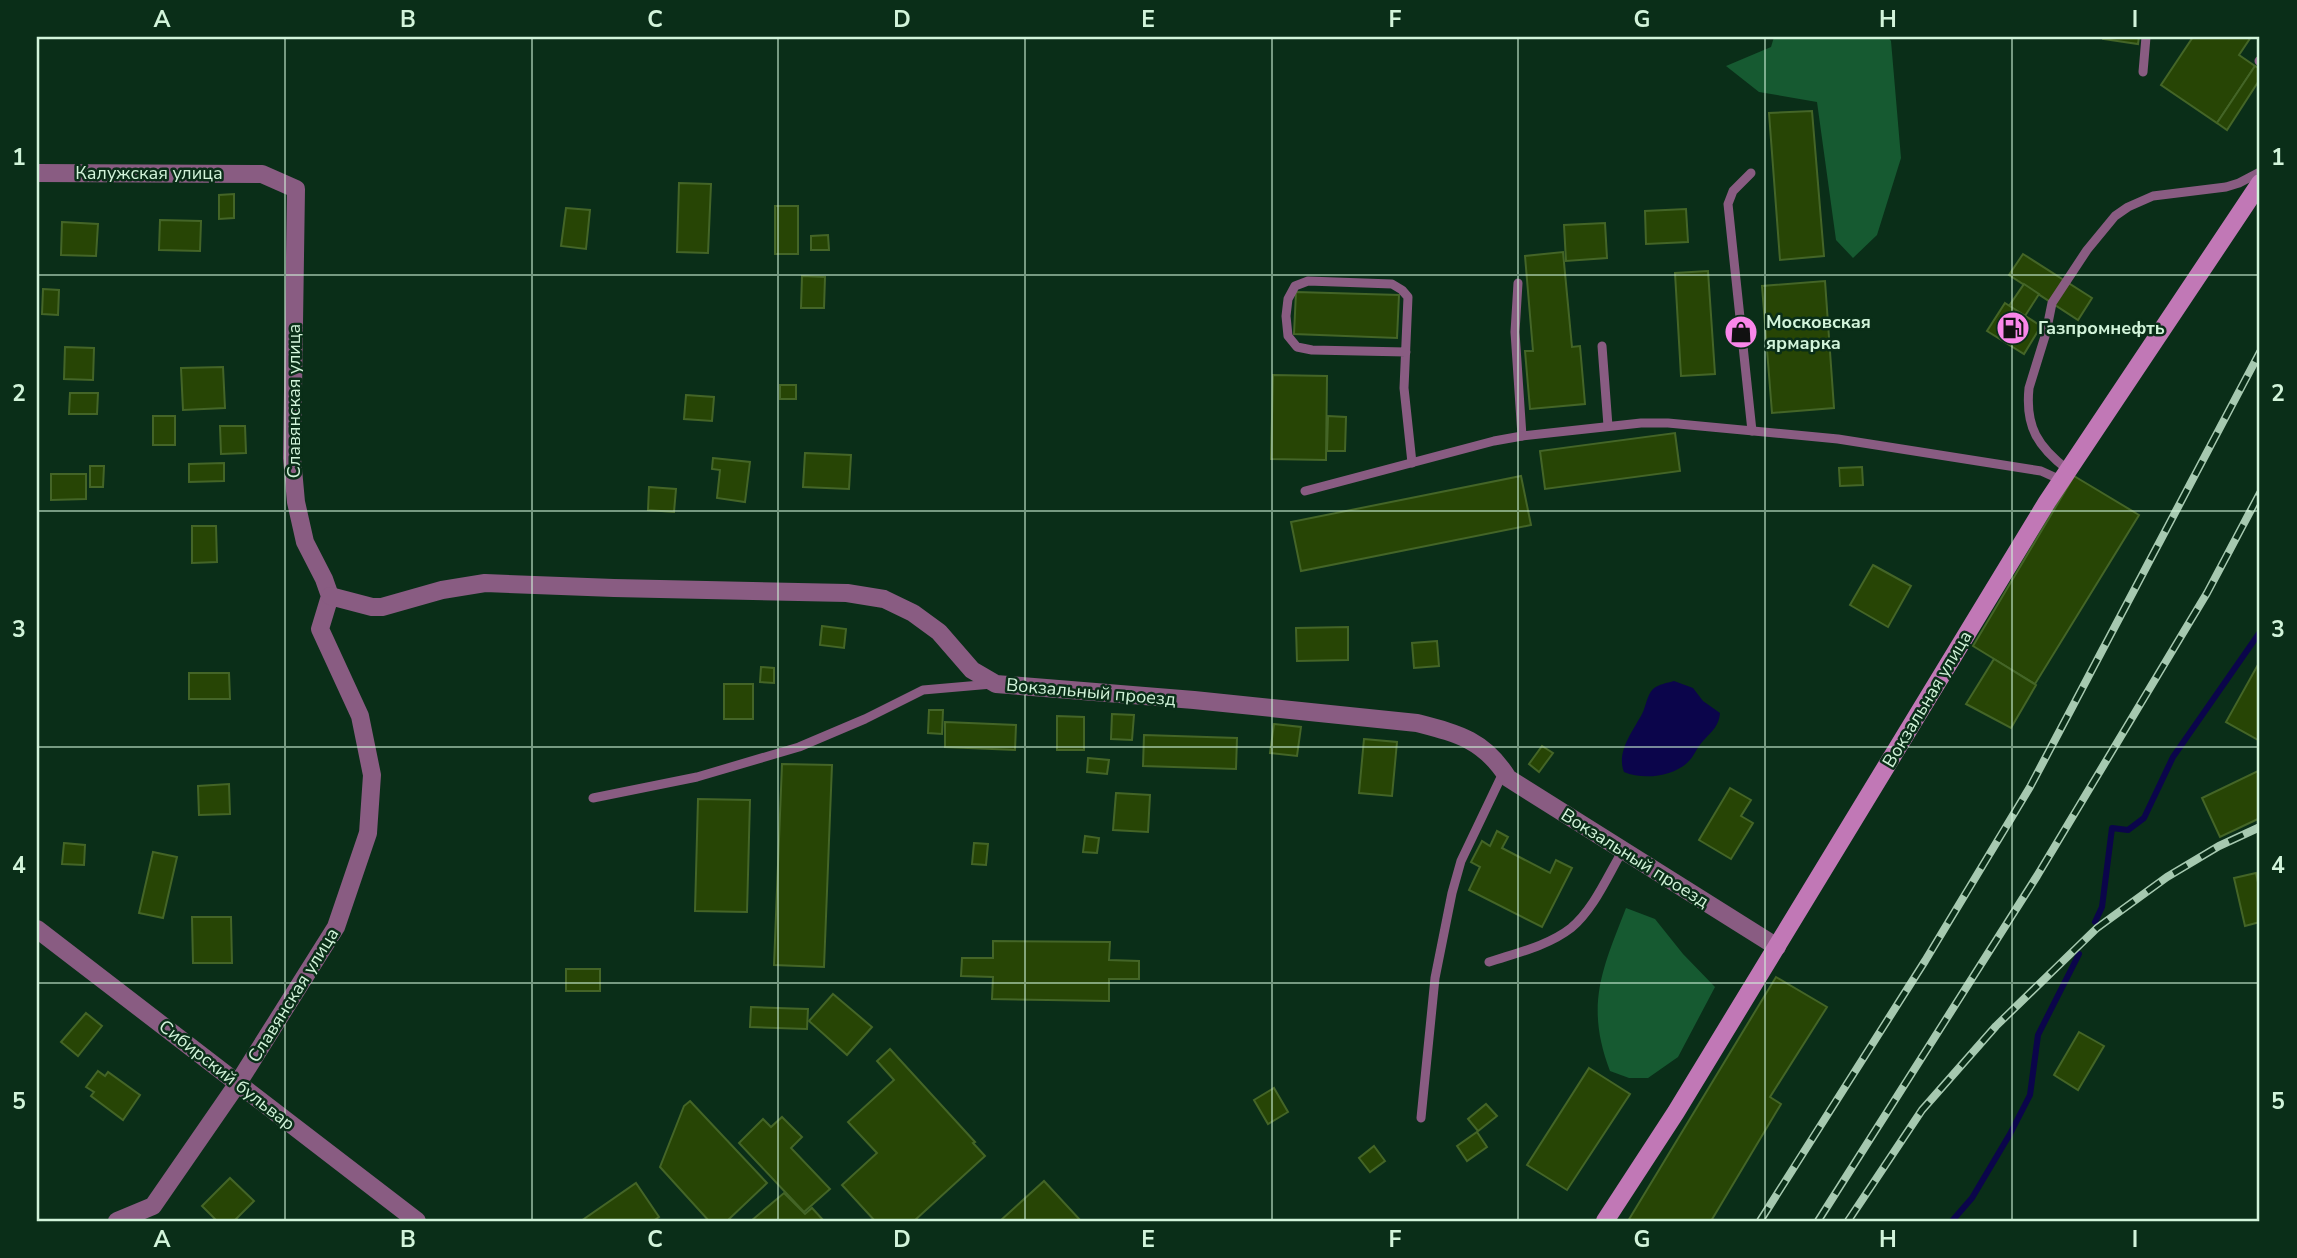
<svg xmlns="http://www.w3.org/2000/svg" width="2297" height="1258" font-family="'Nunito Sans',sans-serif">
  <rect width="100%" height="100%" fill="#0a2e18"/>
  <g fill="#165a31">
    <polygon points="1774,37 1888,37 1891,41 1901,158 1877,235 1853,258 1836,240 1817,102 1759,92 1726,66 1771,47"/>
    <path d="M1626,908l29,11 28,35 32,33 -37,70 -30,21h-19l-19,-7c-25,-66 -8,-101 16,-163z"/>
  </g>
  <path fill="#0b054b" d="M1674,681l19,7 10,13 17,12c-1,13 -8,18 -17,28 -6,6 -9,16 -16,22 -16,14 -44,17 -63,9 -8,-20 9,-41 18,-58 4,-8 5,-19 11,-25 6,-5 14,-6 21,-8z"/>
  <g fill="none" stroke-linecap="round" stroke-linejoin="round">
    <g stroke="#0b054b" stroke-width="6">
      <polyline points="2095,922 2102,907 2112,828 2128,830 2144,818 2173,757 2260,632"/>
      <polyline points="1952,1221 1972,1198 2010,1134 2030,1095 2038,1035 2079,954"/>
    </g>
  </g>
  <g fill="#274505" stroke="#446527" stroke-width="2">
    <polygon points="2103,37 2139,37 2138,44 2103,39"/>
    <polygon points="2193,37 2251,37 2239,55 2255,66 2217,123 2161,85"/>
    <polygon points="2255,66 2260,69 2260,79 2227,130 2217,123"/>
    <polygon points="1812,111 1824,256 1780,260 1769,113"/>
    <polygon points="679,183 711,184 708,253 677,252"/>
    <polygon points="234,194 234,218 219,219 219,195"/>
    <rect x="775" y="206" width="23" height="48"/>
    <polygon points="566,208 590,210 586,249 561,246"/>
    <polygon points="1686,209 1688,242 1646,244 1645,211"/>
    <polygon points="160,220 201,221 200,251 159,250"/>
    <polygon points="62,222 98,224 96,256 61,255"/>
    <polygon points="1605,223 1607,258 1566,261 1564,225"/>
    <polygon points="828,235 829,250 811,250 811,236"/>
    <polygon points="1563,252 1572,347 1580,346 1585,404 1530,409 1525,351 1533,351 1525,256"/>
    <polygon points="2023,254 2092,298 2078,320 2009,275"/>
    <polygon points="1708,271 1715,374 1681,376 1675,273"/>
    <polygon points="802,276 825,277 824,308 801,308"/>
    <polygon points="1825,281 1834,408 1772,413 1762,286"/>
    <polygon points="2024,284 2039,294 2025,316 2009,306"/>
    <polygon points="43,289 59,290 58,315 42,314"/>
    <polygon points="1296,292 1399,295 1397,338 1294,334"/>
    <polygon points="2005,303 2041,326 2024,354 1987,331"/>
    <polygon points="65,347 94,348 93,380 64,379"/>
    <polygon points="223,367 225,408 183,410 181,368"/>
    <polygon points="1273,375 1327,376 1326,460 1271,459"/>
    <rect x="780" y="385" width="16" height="14"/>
    <polygon points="70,393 98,393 97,414 69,414"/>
    <polygon points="686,395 714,397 712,421 684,419"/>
    <rect x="153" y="416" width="22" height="29"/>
    <polygon points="1328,416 1346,417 1345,451 1327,451"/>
    <polygon points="220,426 245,426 246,453 221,454"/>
    <polygon points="1675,433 1680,471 1545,489 1540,451"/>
    <polygon points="805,453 851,455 849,489 803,487"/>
    <polygon points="713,458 750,462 745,502 717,498 720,470 712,469"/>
    <polygon points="224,463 224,481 189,482 189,464"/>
    <polygon points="90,466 104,466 103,487 90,487"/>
    <polygon points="1862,467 1863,485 1840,486 1839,468"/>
    <polygon points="51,474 86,474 86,499 51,500"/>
    <polygon points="1521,476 1531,525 1301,571 1291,522"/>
    <polygon points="2074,476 2139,515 2035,684 1973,646"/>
    <polygon points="649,487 676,489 674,512 648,510"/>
    <polygon points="192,526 216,526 217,562 192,563"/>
    <polygon points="1873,565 1911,586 1888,627 1850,605"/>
    <polygon points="822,626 846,629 844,648 820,645"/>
    <polygon points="1348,627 1348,660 1297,661 1296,628"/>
    <polygon points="1437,641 1439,666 1414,668 1412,643"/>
    <polygon points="1994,659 2036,685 2011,728 1966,704"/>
    <polygon points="2260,661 2260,741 2226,722"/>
    <polygon points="761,667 774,668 774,683 760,682"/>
    <polygon points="189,673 229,673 230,699 189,699"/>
    <rect x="724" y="684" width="29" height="35"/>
    <polygon points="929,710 943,710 942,734 928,733"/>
    <polygon points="1112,714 1134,715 1132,740 1111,739"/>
    <polygon points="1057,716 1084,717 1084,750 1057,750"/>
    <polygon points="945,722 1016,725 1015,750 945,747"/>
    <polygon points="1274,724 1301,727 1297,756 1270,753"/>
    <polygon points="1144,735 1237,738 1236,769 1143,766"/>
    <polygon points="1364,739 1397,742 1392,796 1359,793"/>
    <polygon points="1542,746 1553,753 1539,772 1529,764"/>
    <polygon points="1088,758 1109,760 1107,774 1087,772"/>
    <polygon points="782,764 832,765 824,967 774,965"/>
    <polygon points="2260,770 2260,818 2220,837 2202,798"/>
    <polygon points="229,784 230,814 199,815 198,786"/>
    <polygon points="1730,788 1751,800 1741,816 1753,823 1731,859 1699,840"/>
    <polygon points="1116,793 1150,795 1148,832 1113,830"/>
    <polygon points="698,799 750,800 747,912 695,911"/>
    <polygon points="1497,831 1508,837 1502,848 1550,873 1556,860 1572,868 1542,927 1469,890 1480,867 1471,862 1482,841 1490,846"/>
    <polygon points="1085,836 1099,838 1097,853 1083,852"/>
    <polygon points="64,843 85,845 84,865 62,864"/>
    <polygon points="974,843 988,844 986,865 972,864"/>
    <polygon points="153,852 177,857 163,918 139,913"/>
    <polygon points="2256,873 2260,892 2260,922 2245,926 2234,878"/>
    <polygon points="192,917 231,917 232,963 193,963"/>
    <polygon points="993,941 1110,942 1109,960 1139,961 1139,979 1109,979 1109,1001 992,999 993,977 961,976 962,958 993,958"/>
    <rect x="566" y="969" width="34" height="22"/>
    <polygon points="1776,977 1827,1007 1770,1097 1781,1104 1711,1221 1628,1221"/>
    <polygon points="833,994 872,1027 847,1055 809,1021"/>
    <polygon points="751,1007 808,1009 807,1029 750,1027"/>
    <polygon points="86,1013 102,1026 78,1056 61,1042"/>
    <polygon points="2079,1032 2104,1046 2078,1090 2054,1075"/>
    <polygon points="890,1049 975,1142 973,1143 985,1156 914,1221 875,1221 842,1185 877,1153 848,1122 894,1080 877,1061"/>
    <polygon points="1589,1068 1630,1094 1567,1190 1527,1165"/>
    <polygon points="98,1071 105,1076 108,1072 140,1095 123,1120 91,1096 94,1092 86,1087"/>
    <polygon points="1274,1088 1288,1112 1268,1124 1254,1100"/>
    <polygon points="690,1101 767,1183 727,1221 709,1221 660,1167 684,1106"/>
    <polygon points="1486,1104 1497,1116 1478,1131 1468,1119"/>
    <polygon points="782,1117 802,1137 791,1148 830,1189 804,1212 739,1143 763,1119 771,1127"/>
    <polygon points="1477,1132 1487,1147 1467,1161 1457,1146"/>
    <polygon points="1374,1146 1385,1161 1370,1172 1359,1158"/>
    <polygon points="230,1178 254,1201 234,1221 217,1221 202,1206"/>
    <polygon points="1044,1181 1081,1221 1000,1221"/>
    <polygon points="636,1183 659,1217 653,1221 581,1221"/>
    <polygon points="784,1193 805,1214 812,1208 824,1221 751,1221"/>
  </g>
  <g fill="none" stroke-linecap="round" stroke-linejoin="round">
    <g stroke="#895c82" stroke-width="9">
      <polyline points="2259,61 2260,60"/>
      <polyline points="2143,72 2146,37"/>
      <polyline points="1751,173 1733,191 1728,204 1752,431"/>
      <polyline points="1518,283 1515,332 1522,436"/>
      <polyline points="1602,346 1608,426"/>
      <polyline points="1406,352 1312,350 1297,347 1288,336 1286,316 1288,299 1295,286 1308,281 1392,284 1402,290 1408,297 1404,388 1412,463"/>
      <path d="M2068,470c-30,-23 -43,-43 -39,-82l17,-55 6,-30 35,-53 28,-34 13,-9 25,-11 73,-9 13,-4 21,-11"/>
      <polyline points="1305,491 1494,441 1522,436 1641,423 1668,423 1838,439 2041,471 2061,480"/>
      <polyline points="593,798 697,777 799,747 865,719 923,690 992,684"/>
      <path d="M1489,962c27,-9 59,-16 82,-34 23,-19 37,-53 52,-78"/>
      <polyline points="1421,1118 1435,978 1452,893 1461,861 1503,773"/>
    </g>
    <g stroke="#895c82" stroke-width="18">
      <polyline points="37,173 262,174 296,189 292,458 296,502 305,542 324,579 330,596 320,629 360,716 372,775 368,833 336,927 238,1083 153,1206 117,1221"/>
      <path d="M330,596l42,11h10l60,-17 43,-7 129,5 233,5 37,6 29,14 26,19 33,38 24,14 198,16 223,23c42,11 67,17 91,55l269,169"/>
      <polyline points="37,929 417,1221"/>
    </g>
    <polyline stroke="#c178b6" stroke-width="18" points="1605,1221 1676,1112 2047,502 2260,183"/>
    <defs>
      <g id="rail">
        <polyline points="1760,1221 1925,961 2030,787 2260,352"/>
        <polyline points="1818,1221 2037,876 2207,593 2260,493"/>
        <polyline points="1848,1221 1922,1110 1996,1026 2097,928 2167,877 2219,846 2260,827"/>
      </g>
    </defs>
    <use href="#rail" stroke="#a6c9b0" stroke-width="8"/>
    <use href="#rail" stroke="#0a2e18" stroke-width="5" stroke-dasharray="16" stroke-linecap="butt"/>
  </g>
  <path fill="none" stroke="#d2f4da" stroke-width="2" stroke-opacity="0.55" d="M285,37v1184M532,37v1184M778,37v1184M1025,37v1184M1272,37v1184M1518,37v1184M1765,37v1184M2012,37v1184M37,275h2223M37,511h2223M37,747h2223M37,983h2223"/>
  <defs>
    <symbol id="fuel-disc" viewBox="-11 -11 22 22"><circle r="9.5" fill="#f987e9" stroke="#0a2e18"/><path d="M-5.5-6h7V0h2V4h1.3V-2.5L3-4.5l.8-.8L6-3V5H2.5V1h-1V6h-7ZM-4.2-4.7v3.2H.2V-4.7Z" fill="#111"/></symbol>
    <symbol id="shop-disc" viewBox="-11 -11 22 22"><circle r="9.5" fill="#f987e9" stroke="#0a2e18"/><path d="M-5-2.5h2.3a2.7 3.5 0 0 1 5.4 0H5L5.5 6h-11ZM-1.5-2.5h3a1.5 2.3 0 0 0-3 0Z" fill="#111"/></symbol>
  </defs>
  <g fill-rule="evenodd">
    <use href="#fuel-disc" x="1994" y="309" width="38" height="38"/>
    <use href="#shop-disc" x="1722" y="313" width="38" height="38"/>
  </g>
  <g text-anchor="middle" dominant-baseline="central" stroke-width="5" stroke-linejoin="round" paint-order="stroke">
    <g font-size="18" fill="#d2f4da" stroke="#0a2e18">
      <text x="149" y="173">Калужская улица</text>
      <text transform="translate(294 401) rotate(-90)">Славянская улица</text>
      <text transform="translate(1091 692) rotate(5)">Вокзальный проезд</text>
      <text transform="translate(1927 699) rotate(-59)">Вокзальная улица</text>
      <text transform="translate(1635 858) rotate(32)">Вокзальный проезд</text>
      <text transform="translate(293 995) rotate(-58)">Славянская улица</text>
      <text transform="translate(227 1075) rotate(38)">Сибирский бульвар</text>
    </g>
    <g font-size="18" font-weight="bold" fill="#d2f4da" stroke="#0a2e18" text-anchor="start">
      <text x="1766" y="322">Московская<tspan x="1766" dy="21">ярмарка</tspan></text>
      <text x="2038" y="328">Газпромнефть</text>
    </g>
  </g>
  <rect width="2297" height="1258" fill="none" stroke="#0a2e18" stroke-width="77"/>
  <rect x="38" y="38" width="2220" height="1182" fill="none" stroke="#d2f4da" stroke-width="2.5"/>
  <g font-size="23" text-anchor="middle" font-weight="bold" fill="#d2f4da">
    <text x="162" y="27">A</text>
    <text x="408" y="27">B</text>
    <text x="655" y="27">C</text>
    <text x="902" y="27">D</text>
    <text x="1148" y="27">E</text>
    <text x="1395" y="27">F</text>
    <text x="1642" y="27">G</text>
    <text x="1888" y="27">H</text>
    <text x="2135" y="27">I</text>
    <text x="19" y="165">1</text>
    <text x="2278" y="165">1</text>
    <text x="19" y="401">2</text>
    <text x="2278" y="401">2</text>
    <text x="19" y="637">3</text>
    <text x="2278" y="637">3</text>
    <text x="19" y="873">4</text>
    <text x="2278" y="873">4</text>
    <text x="19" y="1109">5</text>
    <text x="2278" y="1109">5</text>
    <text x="162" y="1247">A</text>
    <text x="408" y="1247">B</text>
    <text x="655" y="1247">C</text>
    <text x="902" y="1247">D</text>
    <text x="1148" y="1247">E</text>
    <text x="1395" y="1247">F</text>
    <text x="1642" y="1247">G</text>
    <text x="1888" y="1247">H</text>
    <text x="2135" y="1247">I</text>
  </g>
</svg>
